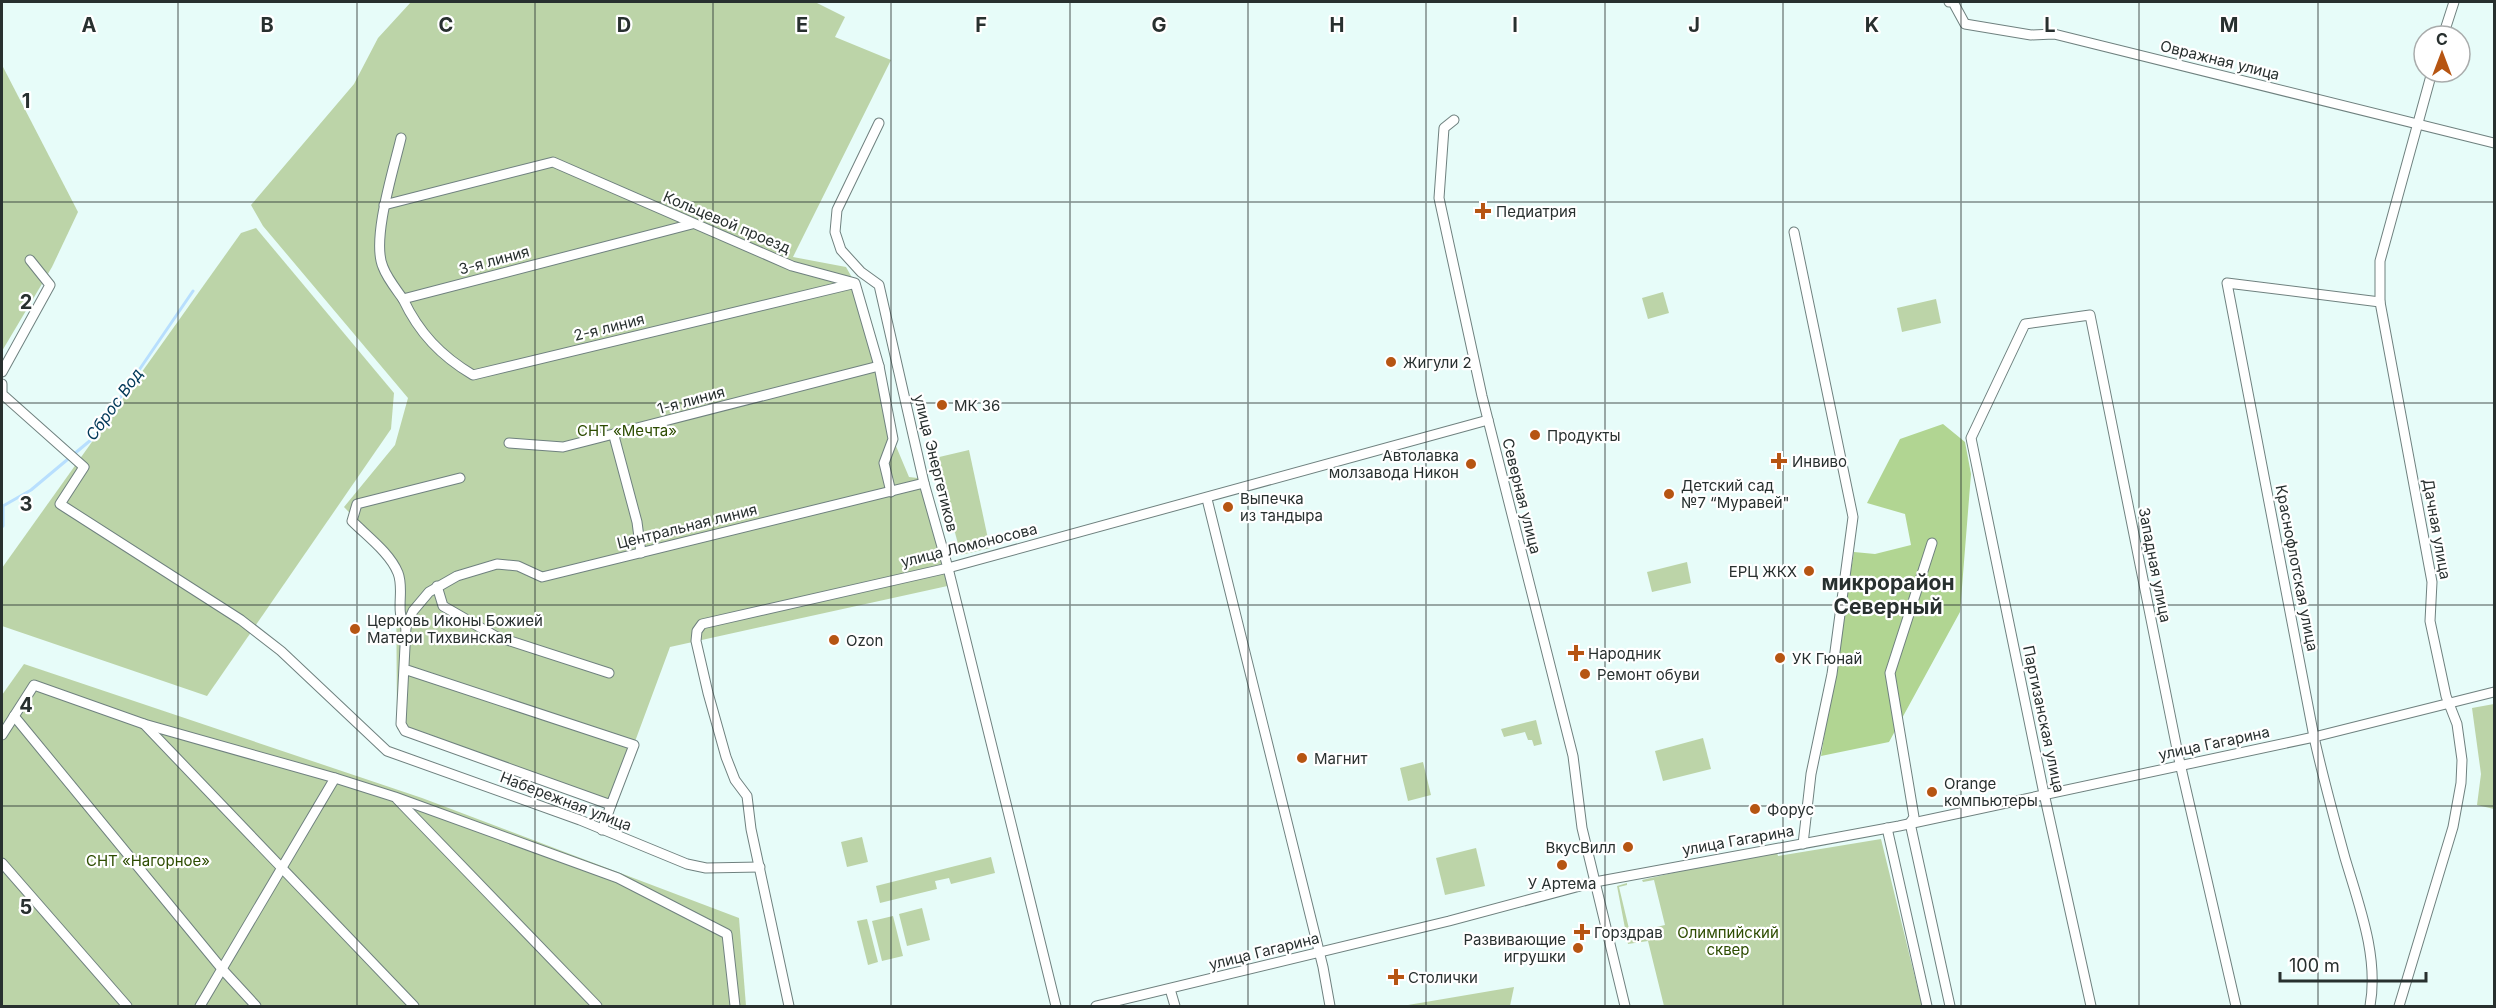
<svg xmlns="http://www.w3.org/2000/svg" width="2496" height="1008" font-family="Inter,sans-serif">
  <rect width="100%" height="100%" fill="#e7fcf9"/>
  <g fill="#bcd4a8">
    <polygon points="411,2 815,2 845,17 835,37 891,60 793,257 846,267 855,283 893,439 909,477 926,479 952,585 670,647 610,809 397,729 396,561 344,507 395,445 408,398 263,226 251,205 354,84 378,38"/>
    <polygon points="2,65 78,212 52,267 2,351"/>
    <polygon points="256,228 394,393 391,429 207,696 2,626 2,568 241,233"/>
    <polygon points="1663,292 1669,313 1648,319 1642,298"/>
    <polygon points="1936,299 1941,323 1902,332 1897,308"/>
    <polygon points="969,450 990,548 961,555 935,458"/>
    <polygon points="1687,562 1691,583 1652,592 1647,572"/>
    <polygon points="24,664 422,798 739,918 746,1006 2,1006 2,695"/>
    <polygon points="2494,704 2494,809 2477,805 2481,774 2472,708"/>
    <polygon points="1536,720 1542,744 1534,746 1532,740 1528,740 1525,732 1504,737 1501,729"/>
    <polygon points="1703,738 1711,769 1663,781 1655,751"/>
    <polygon points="1423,762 1431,795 1408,801 1400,768"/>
    <polygon points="862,837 868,862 847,867 841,842"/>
    <polygon points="1881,839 1922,1006 1664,1006 1648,941 1628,944 1617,886 1627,883 1627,885 1619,887 1630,933 1665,925 1654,880 1643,882 1642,880 1776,849 1778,856"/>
    <polygon points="1476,848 1485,886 1445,895 1436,858"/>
    <polygon points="991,857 995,873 951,884 949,878 935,881 937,889 880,903 876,886"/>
    <polygon points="922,908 930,940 907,946 899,914"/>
    <polygon points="893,916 903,956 882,961 872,921"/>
    <polygon points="867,919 878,962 868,965 857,921"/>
    <polygon points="1514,987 1510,1006 1408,1006 1408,1005"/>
  </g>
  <polygon fill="#b1d592" points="1943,424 1965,442 1971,474 1960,612 1889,742 1821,756 1854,552 1875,554 1911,545 1905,514 1867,503 1900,439"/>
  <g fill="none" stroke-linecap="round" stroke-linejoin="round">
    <polyline stroke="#b8dffe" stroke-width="3" points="2,527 3,526 3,506 31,490 92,439 193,291"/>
    <defs>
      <g id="minor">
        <polyline points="1949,2 1953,2 1965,24 2031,35 2054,34 2494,143"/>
        <polyline points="2443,36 2454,2"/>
        <polyline points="1454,120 1444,128 1439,198 1482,396 1573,756 1582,828 1625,1006"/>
        <polyline points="879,123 837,210 835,232 841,250 861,272 879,285 924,483 948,568 1056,1006"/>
        <path d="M401,138c-7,30 -30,102 -18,129 4,11 13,22 20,32l289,-75"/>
        <polyline points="384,205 553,162 792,266 855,283 879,366 893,439 884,463 891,492"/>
        <polyline points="1794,232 1853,517 1832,674 1811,774 1803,844"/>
        <path d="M403,299c16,34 38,57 70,76l379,-91"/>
        <polyline points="2,372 50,285 30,260"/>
        <polyline points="2,384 2,394 84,467 60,504 241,620 281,651 387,751 580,820 687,864 706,868 760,867"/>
        <polyline points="614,436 637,522 641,553"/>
        <polyline points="509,443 563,447 879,366"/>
        <polyline points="1207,499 1323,967 1330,1006"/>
        <polyline points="1932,543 1890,673 1914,817 1910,823 1950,1006"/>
        <polyline points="437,586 443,606 495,636 609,673"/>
        <path d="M406,627c-12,-15 -1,-36 -8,-54 -8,-20 -31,-37 -46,-52l5,-17 103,-26"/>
        <polyline points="404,669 634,745 611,805 405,731 401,724 406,627 413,611 429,592 457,576 497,564 518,566 542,577 924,483"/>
        <polyline points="14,716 222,969 256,1006"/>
        <polyline points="144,724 335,778 395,797 618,878 727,934 735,1006"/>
        <polyline points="2,735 34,685 144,724 414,1006"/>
        <polyline points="397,799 597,1006"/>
        <polyline points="1887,828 1927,1006"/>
        <polyline points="602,830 611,805"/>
        <polyline points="2,863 127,1006"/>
        <polyline points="1170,989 1175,1006"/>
        <polyline points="200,1006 335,778"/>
        <polyline points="789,1006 751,829 747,796 735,780 726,757 708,693 696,641 697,631 702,624 948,568 1488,420"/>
        <polyline points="1096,1006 1449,921 1595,882 1899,826 2314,737 2494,692"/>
        <polyline points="2091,1006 2043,789 1971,438 2025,324 2090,315 2179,759 2236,1006"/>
        <path d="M2370,1006c9,-49 -11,-101 -25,-148 -11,-40 -22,-80 -31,-121l-87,-454 153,19"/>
        <polyline points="2399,1006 2453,827 2461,783 2462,760 2457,724 2446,696 2430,621 2432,582 2380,302 2380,261 2432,72"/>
      </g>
    </defs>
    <use href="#minor" stroke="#6f817f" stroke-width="11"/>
    <use href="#minor" stroke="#fff" stroke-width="9"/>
  </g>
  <path fill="none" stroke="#28302f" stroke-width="1.5" stroke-opacity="0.55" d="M178,2v1004M357,2v1004M535,2v1004M713,2v1004M891,2v1004M1070,2v1004M1248,2v1004M1426,2v1004M1605,2v1004M1783,2v1004M1961,2v1004M2139,2v1004M2318,2v1004M2,202h2492M2,403h2492M2,605h2492M2,806h2492"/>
  <g fill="#b65512" stroke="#fff" stroke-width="2">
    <path d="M1480 202h6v6h6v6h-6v6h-6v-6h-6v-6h6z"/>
    <circle cx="1391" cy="362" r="6"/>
    <circle cx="942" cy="405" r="6"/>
    <circle cx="1535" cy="435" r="6"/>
    <path d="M1776 452h6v6h6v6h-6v6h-6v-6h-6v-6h6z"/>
    <circle cx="1471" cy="464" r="6"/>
    <circle cx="1669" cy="494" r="6"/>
    <circle cx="1228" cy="507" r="6"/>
    <circle cx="1809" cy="571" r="6"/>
    <circle cx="355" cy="629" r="6"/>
    <circle cx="834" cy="640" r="6"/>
    <path d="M1573 644h6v6h6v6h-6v6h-6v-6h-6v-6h6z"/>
    <circle cx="1780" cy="658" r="6"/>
    <circle cx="1585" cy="674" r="6"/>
    <circle cx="1302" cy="758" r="6"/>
    <circle cx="1932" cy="792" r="6"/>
    <circle cx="1755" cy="809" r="6"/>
    <circle cx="1628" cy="847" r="6"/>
    <circle cx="1562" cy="865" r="6"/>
    <path d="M1579 923h6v6h6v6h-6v6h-6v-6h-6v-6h6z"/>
    <circle cx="1578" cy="948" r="6"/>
    <path d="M1393 968h6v6h6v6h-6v6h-6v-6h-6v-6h6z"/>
  </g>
  <g text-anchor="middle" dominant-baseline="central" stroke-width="4.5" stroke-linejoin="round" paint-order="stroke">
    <g font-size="15" fill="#28302f" stroke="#fff">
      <text transform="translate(2220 60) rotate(14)">Овражная улица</text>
      <text transform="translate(727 222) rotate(23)">Кольцевой проезд</text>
      <text transform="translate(494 260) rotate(-15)">3-я линия</text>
      <text transform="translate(609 327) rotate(-14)">2-я линия</text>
      <text transform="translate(691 400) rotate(-15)">1-я линия</text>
      <text transform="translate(936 463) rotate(76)">улица Энергетиков</text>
      <text transform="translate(1522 496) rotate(76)">Северная улица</text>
      <text transform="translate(687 526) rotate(-14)">Центральная линия</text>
      <text transform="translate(2437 529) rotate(80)">Дачная улица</text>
      <text transform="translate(969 545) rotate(-14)">улица Ломоносова</text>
      <text transform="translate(2155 565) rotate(79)">Западная улица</text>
      <text transform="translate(2297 568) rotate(79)">Краснофлотская улица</text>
      <text transform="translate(2044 719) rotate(78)">Партизанская улица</text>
      <text transform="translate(2214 743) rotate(-12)">улица Гагарина</text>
      <text transform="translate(566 801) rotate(21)">Набережная улица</text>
      <text transform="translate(1738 840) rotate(-10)">улица Гагарина</text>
      <text transform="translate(1264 951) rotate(-14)">улица Гагарина</text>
    </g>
    <g font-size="15" fill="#28302f" stroke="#fff" text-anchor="start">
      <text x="1496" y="211">Педиатрия</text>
      <text x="1403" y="362">Жигули 2</text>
      <text x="954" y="405">МК 36</text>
      <text x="1547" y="435">Продукты</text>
      <text x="1459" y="455" text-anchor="end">Автолавка<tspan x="1459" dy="17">молзавода Никон</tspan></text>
      <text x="1792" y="461">Инвиво</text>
      <text x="1681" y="485">Детский сад<tspan x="1681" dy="17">№7 “Муравей"</tspan></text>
      <text x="1240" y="498">Выпечка<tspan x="1240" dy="17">из тандыра</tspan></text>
      <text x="1797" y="571" text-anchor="end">ЕРЦ ЖКХ</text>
      <text x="367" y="620">Церковь Иконы Божией<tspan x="367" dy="17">Матери Тихвинская</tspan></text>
      <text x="846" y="640">Ozon</text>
      <text x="1588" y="653">Народник</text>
      <text x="1792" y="658">УК Гюнай</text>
      <text x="1597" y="674">Ремонт обуви</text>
      <text x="1314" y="758">Магнит</text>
      <text x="1944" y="783">Orange<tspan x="1944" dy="17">компьютеры</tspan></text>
      <text x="1767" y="809">Форус</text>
      <text x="1616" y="847" text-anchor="end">ВкусВилл</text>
      <text x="1562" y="883" text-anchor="middle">У Артема</text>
      <text x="1594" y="932">Горздрав</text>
      <text x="1566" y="939" text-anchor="end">Развивающие<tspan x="1566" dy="17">игрушки</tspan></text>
      <text x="1408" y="977">Столички</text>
    </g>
    <g font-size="15" fill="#2d4c01" stroke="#fff">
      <text x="627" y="430">СНТ «Мечта»</text>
      <text x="148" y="860">СНТ «Нагорное»</text>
      <text x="1728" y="932">Олимпийский<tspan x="1728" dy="17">сквер</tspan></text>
    </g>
    <g font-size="16" font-style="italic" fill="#003858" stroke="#fff">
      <text transform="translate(114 404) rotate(-54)">Сброс Вод</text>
    </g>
    <g font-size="21" font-weight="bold" fill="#28302f" stroke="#fff">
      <text x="1888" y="582">микрорайон<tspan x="1888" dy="24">Северный</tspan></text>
    </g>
  </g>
  <g font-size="20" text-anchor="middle" font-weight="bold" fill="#28302f" stroke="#fff" stroke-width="4.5" stroke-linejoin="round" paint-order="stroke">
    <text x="89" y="32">A</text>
    <text x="267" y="32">B</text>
    <text x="446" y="32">C</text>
    <text x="624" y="32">D</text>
    <text x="802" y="32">E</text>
    <text x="981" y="32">F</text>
    <text x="1159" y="32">G</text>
    <text x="1337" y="32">H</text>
    <text x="1515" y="32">I</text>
    <text x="1694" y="32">J</text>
    <text x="1872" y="32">K</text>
    <text x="2050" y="32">L</text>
    <text x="2229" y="32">M</text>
    <text x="26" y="108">1</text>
    <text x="26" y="309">2</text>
    <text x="26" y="511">3</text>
    <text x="26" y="712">4</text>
    <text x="26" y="914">5</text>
  </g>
  <rect width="2496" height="1008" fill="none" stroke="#28302f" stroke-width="6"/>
  <g transform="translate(2442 54)"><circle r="28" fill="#ffffff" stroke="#a9acac" stroke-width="1.5"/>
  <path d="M0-4.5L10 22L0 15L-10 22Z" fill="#b65512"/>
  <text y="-9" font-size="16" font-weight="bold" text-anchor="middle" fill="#28302f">С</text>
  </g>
  <path d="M2280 972v9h146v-9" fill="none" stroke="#28302f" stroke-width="3"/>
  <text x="2289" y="972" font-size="18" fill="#28302f" stroke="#ffffff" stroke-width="4.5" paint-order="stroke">100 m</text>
</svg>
